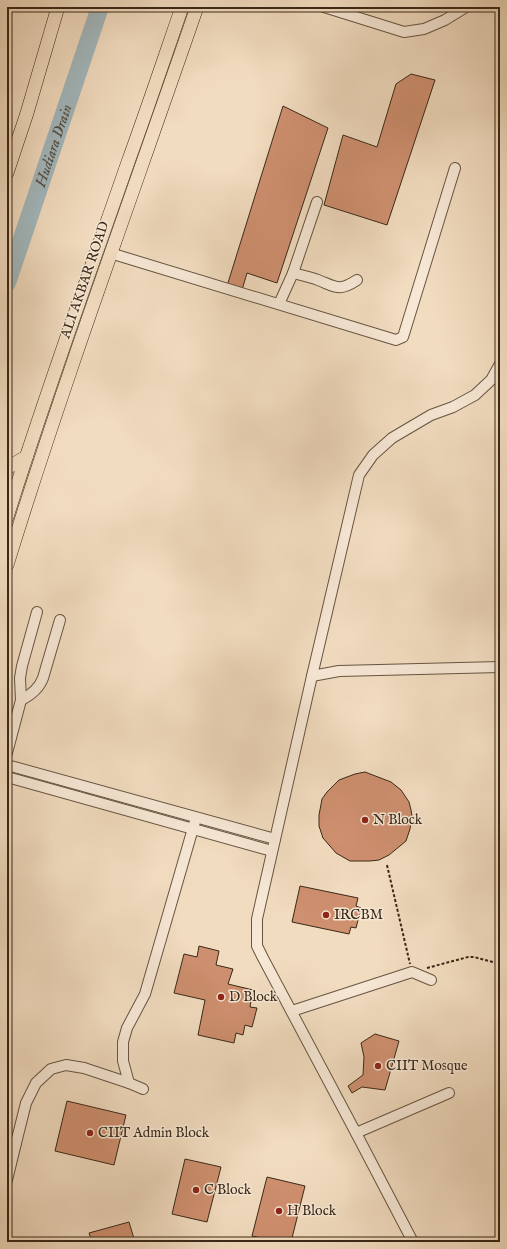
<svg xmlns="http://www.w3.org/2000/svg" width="507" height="1249" font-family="'IM FELL English',serif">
  <rect width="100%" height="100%" fill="#f2dcc0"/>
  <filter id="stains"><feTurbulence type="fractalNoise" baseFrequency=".005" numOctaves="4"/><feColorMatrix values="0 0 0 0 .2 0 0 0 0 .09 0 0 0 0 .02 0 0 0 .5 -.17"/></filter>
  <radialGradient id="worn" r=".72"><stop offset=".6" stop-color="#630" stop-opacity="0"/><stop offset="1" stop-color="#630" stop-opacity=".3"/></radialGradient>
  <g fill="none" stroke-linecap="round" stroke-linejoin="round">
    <path stroke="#a2b8be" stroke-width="18" id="s1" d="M7,283l93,-276"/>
  </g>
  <g fill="#cf9070" stroke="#382817">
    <polygon points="411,74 435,80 387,225 324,205 343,135 377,147 396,84"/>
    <polygon points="283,106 328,128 277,283 247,273 242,290 227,286"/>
    <polygon points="365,772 391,782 401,790 409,802 411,810 412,816 410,829 406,841 389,855 379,860 370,861 350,861 336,853 323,838 319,826 319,815 322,799 327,792 339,780 355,774"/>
    <polygon points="300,886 358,898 356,906 361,908 356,928 351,927 349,934 292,922"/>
    <polygon points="199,946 219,951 216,965 233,969 228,984 253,990 250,1007 257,1008 252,1027 245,1025 243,1035 236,1033 234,1043 198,1035 205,1000 174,993 184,954 197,957"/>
    <polygon points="375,1034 399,1041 385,1090 362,1087 352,1093 348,1086 363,1075 364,1057 361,1043"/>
    <polygon points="67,1101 126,1115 114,1165 55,1151"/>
    <polygon points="185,1159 221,1167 207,1222 172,1214"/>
    <polygon points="267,1177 305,1186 291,1242 280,1242 252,1236"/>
    <polygon points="129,1222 135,1242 92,1242 89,1233"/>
  </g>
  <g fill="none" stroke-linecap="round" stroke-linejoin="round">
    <defs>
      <g id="minor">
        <polyline points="324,7 404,32 424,29 445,20 466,7"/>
        <polyline points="110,253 396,340 403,337 455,168"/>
        <path d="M293,273c8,2 17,4 25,7 18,7 21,12 39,0"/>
        <polyline points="279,304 293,273 317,202"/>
        <polyline points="312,676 339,671 500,667"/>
        <path d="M21,700c10,-5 18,-11 22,-22l17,-58"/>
        <polyline points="7,753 21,700 20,678 22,666 37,612"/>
        <polyline points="7,765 275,839"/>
        <polyline points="7,777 272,851"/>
        <polyline points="292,1011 412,972 431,980"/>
        <polyline points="143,1089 129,1083 123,1061 123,1042 127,1028 145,994 196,818"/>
        <polyline points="356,1133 449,1093"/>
        <polyline points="7,1141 16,1143 26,1103 36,1083 51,1069 66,1065 84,1068 129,1083"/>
        <polyline points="7,1180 16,1143"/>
        <polyline points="413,1242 356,1133 263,958 257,946 257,919 312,676 359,475 373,455 392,438 431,415 453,407 475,395 491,380 500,364"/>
      </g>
      <g id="major">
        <polyline points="7,173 27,113 58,7"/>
        <polyline points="7,468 26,457"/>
        <path d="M7,517c37,-119 80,-237 121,-355 19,-52 36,-103 54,-155"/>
        <path d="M7,565c58,-188 126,-372 190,-558"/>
      </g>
    </defs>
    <use href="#minor" stroke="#665541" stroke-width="12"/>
    <use href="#major" stroke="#382817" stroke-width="14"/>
    <g stroke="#382817" stroke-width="2" stroke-dasharray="3 2" stroke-linecap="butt">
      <polyline points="387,865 410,964"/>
      <polyline points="427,968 468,957 474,957 500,964"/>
    </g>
    <use href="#minor" stroke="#f7e8d6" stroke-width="10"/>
    <use href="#major" stroke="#f2dcc0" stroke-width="13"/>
  </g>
  <g fill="#8f2418" stroke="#f7e8d6" stroke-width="1.5">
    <circle cx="365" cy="820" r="4"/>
    <circle cx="326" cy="915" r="4"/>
    <circle cx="221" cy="997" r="4"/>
    <circle cx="378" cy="1066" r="4"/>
    <circle cx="90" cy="1133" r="4"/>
    <circle cx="196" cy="1190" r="4"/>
    <circle cx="279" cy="1211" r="4"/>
  </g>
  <g text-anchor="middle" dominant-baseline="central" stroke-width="3" stroke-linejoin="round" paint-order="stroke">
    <g font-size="14" fill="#382817" stroke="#f7e8d6">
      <text transform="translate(85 280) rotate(-71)">ALI AKBAR ROAD</text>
    </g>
    <g font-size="14" fill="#382817" stroke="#f7e8d6" text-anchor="start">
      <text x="373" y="820">N Block</text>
      <text x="334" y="915">IRCBM</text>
      <text x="229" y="997">D Block</text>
      <text x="386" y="1066">CIIT Mosque</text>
      <text x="98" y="1133">CIIT Admin Block</text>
      <text x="204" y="1190">C Block</text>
      <text x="287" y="1211">H Block</text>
    </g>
    <g font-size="15" font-style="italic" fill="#524c41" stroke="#f7e8d6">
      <text stroke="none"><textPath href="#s1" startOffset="145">Hudiara Drain</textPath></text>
    </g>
  </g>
  <rect width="507" height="1249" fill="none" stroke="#f2dcc0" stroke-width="24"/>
  <rect x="8" y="8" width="491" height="1233" fill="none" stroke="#382817" stroke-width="2"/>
  <rect x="12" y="12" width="483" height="1225" fill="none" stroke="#382817"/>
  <rect width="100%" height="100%" filter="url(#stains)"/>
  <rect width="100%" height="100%" fill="url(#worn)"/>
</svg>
